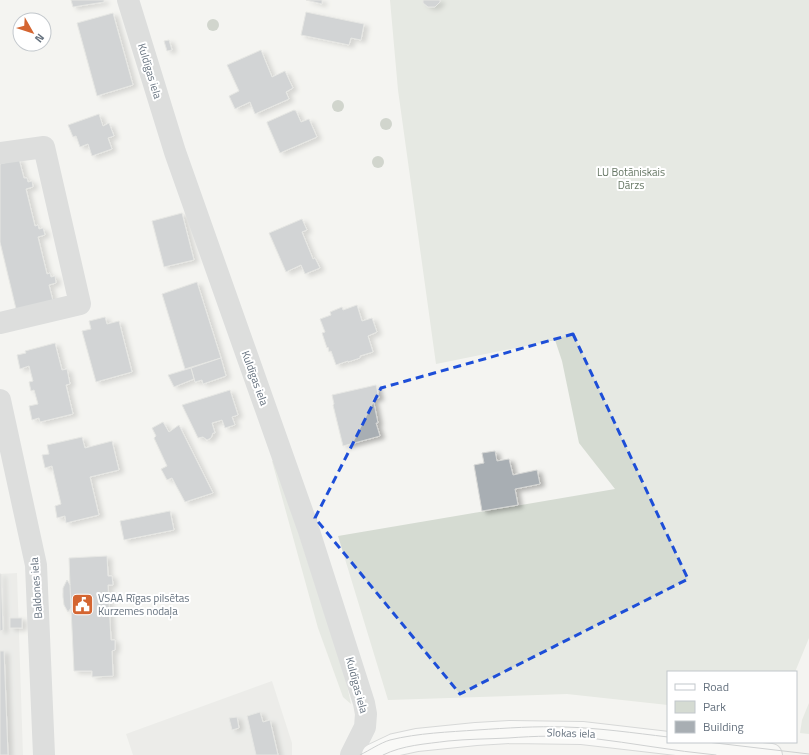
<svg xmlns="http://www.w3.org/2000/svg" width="809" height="755" font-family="'Titillium Web',sans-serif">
  <defs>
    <filter id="shadow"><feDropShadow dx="4.5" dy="2.5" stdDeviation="2" flood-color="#0004"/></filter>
  </defs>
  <rect width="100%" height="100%" fill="#f4f4f1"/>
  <g fill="#e2e3e1">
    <polygon points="17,573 23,755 0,755 0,574"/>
    <polygon points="272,681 292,743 292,755 133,755 126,734"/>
  </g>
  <g fill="#d5dbd2">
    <polygon points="390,0 809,0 809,638 795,672 668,672 668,705 567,694 388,700 338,536 615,489 579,443 562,361 555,340 436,364 398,90"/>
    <polygon points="272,461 275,461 345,676 351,704 343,697 318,628"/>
    <polygon points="809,703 809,734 800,733 802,720"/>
  </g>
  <g fill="#a8aeb3" stroke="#d5d6d4" filter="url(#shadow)">
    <polygon points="71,0 104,0 104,2 73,7"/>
    <polygon points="306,0 322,0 322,4"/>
    <polygon points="423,0 440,0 440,2 435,7 428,7 423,3"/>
    <polygon points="306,12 364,24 361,40 351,38 349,45 301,35"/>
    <polygon points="113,13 133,85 97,96 77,23"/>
    <polygon points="169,40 172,50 167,51 164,41"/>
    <polygon points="261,50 272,77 285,71 293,88 286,92 289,99 255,114 250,102 235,109 229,96 239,91 227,65"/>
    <polygon points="294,110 296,111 301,122 309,119 317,137 280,153 267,123 267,122"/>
    <polygon points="99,114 103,126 109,123 114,136 108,138 112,149 92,156 88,144 80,147 76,136 73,137 68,125"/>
    <polygon points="19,159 24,178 27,178 28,182 32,181 33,187 26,189 35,226 38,225 39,229 43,228 45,235 38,237 47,274 50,273 51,277 55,276 56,283 49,285 54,305 17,313 0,242 0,164"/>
    <polygon points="182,213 194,260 164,267 152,221"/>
    <polygon points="302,219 307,230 302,232 313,259 315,258 320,268 305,274 301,265 286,272 269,233"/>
    <polygon points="197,282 221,358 185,369 162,294"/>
    <polygon points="357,305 362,321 372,318 377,332 368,336 373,352 360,356 360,358 348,362 348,361 336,365 331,351 329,352 328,347 327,348 322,333 325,332 320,319 331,315 330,312 342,307 343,310"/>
    <polygon points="105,317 107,324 119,321 132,372 96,382 82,331 91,329 89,321"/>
    <polygon points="55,343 62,370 67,369 70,384 66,385 73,414 40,422 39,418 32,420 29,406 38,404 34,390 31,391 29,382 33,381 29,366 20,369 17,355 26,353 25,351"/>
    <polygon points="221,358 226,376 203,384 202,380 195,382 191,368"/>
    <polygon points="191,368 194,379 174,387 168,375"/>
    <polygon points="376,385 379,398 373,399 378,423 376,423 380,436 343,446 333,405 334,404 332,395"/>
    <polygon points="230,390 238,415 232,417 235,425 225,428 222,420 212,423 215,433 213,433 211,438 207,440 203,437 198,438 182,405"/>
    <polygon points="163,422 169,432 179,425 213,493 185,502 172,478 167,480 161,469 167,466 154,438 156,436 152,428"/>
    <polygon points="82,437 85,448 112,441 119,470 90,477 99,515 66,523 65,516 57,518 55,506 61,504 52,466 45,468 42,455 49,454 47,445"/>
    <polygon points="495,451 497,461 509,459 513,475 537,470 540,484 515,489 518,505 482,511 474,465 484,463 482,453"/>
    <polygon points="170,511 174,530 124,540 120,521"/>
    <polygon points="107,556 108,576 112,576 113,585 108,585 111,640 115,640 115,650 112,651 113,676 92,677 92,671 74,671 71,608 68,612 64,602 63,594 67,580 70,585 69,558"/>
    <polygon points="0,574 1,574 3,630 0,631"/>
    <polygon points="67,580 70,585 71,608 68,612 64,605 63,597 63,588"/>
    <rect x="10" y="618" width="12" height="10"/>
    <polygon points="0,651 4,651 8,755 0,755"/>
    <polygon points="260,712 263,722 270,720 278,755 256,755 247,716"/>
    <polygon points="237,717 239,728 232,730 229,718"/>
  </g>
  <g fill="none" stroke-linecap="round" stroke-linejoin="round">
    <defs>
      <polyline id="major" points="373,755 394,745 417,740 476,734 510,732 582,733 771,755"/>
    </defs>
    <use href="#major" stroke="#b4b7ba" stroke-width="24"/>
    <g stroke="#c0c3c6" stroke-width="22">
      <polyline points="128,0 175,152 308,528 364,703 366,714 365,727 351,755"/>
      <polyline points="0,153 44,147 80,304 0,323"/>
      <polyline points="0,400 36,565 44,755"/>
    </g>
    <use href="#major" stroke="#fff" stroke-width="22"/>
    <g stroke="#a2a6ab" stroke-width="1">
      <polyline points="707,742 809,754"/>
      <path d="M360,755c10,-5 20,-12 30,-15 28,-7 59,-8 87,-10 30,-2 59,-4 88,-3 35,1 69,6 103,10"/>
      <path d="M383,755c20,-10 43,-11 65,-14 20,-2 40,-2 60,-3 27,-2 55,-3 82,0 42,5 84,13 126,17"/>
    </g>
  </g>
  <g fill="#a6afa3">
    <circle cx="213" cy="25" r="6"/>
    <circle cx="338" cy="106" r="6"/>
    <circle cx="386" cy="124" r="6"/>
    <circle cx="378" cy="162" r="6"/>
  </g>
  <path d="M0 0H809V755H0ZM573,334l115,245 -228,115 -145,-176 66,-130z" fill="#f4f4f1" fill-opacity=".55" fill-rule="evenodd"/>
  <path fill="none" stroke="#1d4ed8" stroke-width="3" stroke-dasharray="8 5" stroke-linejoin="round" d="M573,334l115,245 -228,115 -145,-176 66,-130z"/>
  <defs>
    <symbol id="civic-square" viewBox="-11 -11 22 22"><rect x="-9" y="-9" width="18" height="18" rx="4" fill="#d46531" stroke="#fff"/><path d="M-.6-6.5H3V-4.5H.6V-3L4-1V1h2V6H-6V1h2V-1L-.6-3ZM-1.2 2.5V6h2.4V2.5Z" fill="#fff"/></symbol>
  </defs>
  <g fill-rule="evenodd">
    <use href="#civic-square" x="70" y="592" width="25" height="25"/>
  </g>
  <g text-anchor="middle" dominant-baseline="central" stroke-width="4" stroke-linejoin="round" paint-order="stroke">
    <g font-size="11" fill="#66727f" stroke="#fff">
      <text transform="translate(150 71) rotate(73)">Kuldīgas iela</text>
      <text transform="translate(255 378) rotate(70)">Kuldīgas iela</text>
      <text transform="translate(36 588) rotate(-94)">Baldones iela</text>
      <text transform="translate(357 685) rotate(75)">Kuldīgas iela</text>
      <text transform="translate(571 733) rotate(2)">Slokas iela</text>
    </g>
    <g font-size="11" fill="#667764" stroke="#fff">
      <text x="631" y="172">LU Botāniskais<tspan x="631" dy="13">Dārzs</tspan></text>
    </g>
    <g font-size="11" fill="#66727f" stroke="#fff" text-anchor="start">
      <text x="98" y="598">VSAA Rīgas pilsētas<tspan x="98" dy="13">Kurzemes nodaļa</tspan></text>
    </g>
  </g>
  <rect x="667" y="671" width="130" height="72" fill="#ffffff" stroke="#c2c7cc"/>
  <rect x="675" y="684" width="20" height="6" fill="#ffffff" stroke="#c2c7cc"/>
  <text x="703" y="691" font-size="12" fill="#66727f">Road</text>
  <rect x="675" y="701" width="20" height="12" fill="#d5dbd2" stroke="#c2c7cc"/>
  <text x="703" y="711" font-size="12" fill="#66727f">Park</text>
  <rect x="675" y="721" width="20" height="12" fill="#a8aeb3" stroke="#c2c7cc"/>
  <text x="703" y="731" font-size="12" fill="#66727f">Building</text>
  <g transform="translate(32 32) rotate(129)"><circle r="19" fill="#ffffff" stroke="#c2c7cc"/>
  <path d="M0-3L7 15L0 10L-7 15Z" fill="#d46531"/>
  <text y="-6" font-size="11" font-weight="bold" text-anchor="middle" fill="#66727f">N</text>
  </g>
</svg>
